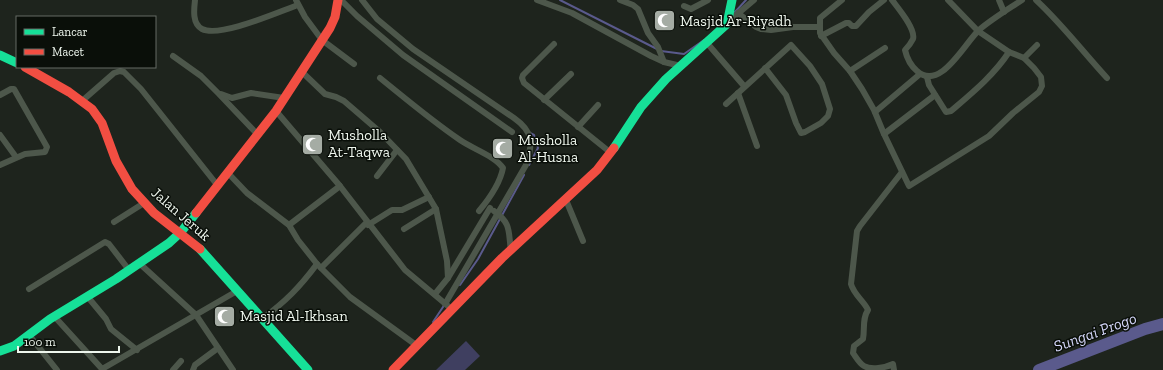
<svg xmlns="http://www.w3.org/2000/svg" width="1163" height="370" font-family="'Zilla Slab',serif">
  <rect width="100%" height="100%" fill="#1e241d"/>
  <polygon fill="#3f3f60" points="466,341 480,356 465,370 436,370"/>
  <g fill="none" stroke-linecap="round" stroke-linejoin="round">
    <g stroke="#5a5a8c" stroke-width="2">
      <polyline points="560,0 657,49"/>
      <polyline points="735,12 746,0"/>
      <polyline points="661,51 684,54 704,40"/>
      <polyline points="529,165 538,148 534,135 530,133"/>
      <polyline points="460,285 478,259 524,175"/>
      <polyline points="433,322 445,304"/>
    </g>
    <polyline stroke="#5a5a8c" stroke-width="12" points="1039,370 1145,329 1163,324"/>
    <g stroke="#4d574b" stroke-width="6">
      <path d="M195,0c-1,9 -3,24 7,29 18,9 76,-17 96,-24"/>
      <polyline points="296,0 305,17 322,40 354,64"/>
      <polyline points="341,0 357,16 403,55 512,132"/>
      <path d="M362,0l15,19 36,30 101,69c20,14 19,26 12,47l-81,139"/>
      <polyline points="537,0 572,13 651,56 664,62 681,66"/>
      <polyline points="620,0 633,5 638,9 648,33 658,47 664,62"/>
      <polyline points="842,0 820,18 820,33 834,53 850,71 862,89 874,110 884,134 909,186 989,136 1013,113 1039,92 1042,86 1041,77 1034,68 1024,58 1009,52 978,31 948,0"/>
      <path d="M892,0c6,8 24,29 21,39 -2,4 -5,8 -8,11 2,9 5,15 12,21 23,21 47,-27 62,-41 13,-11 28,-20 43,-30"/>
      <polyline points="999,0 1004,12"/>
      <path d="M1036,0c26,24 47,52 71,78"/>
      <polyline points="684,6 691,9 708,0"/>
      <polyline points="738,13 756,27 761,29 771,30 793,27 820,27"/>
      <polyline points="728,22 754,0"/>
      <polyline points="821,36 846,23 849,23 852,26 856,26 869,12 884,0"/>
      <polyline points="707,43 744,86"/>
      <polyline points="554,44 523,75 522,78 524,83 611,153"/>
      <polyline points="173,56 201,76 219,94 258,135"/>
      <polyline points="1024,58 1037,45"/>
      <polyline points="850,71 885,48"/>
      <polyline points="302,72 325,94 336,97 344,101 380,132 406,159 436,209 447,261 448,278 435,294"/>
      <path d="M927,77l2,8 17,27 5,-1c21,-18 43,-36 58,-59"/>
      <path d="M380,78c26,21 52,43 80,62 13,9 35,16 43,28 -3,16 -14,31 -24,43"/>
      <polyline points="738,93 757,146"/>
      <polyline points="221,94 232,98 251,93 284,98"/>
      <polyline points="0,95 11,89 14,89 47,147 45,152 25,154 0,165"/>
      <polyline points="544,100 571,74"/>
      <polyline points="82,101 114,73 120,71 124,72 141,89 218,186"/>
      <polyline points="726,104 791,45 810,66 822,84 830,109 828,116 821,123 805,132 801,133 796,123 786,95 765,68"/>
      <polyline points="276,111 340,186 405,270 448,306"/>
      <polyline points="875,112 920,74"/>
      <polyline points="578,127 598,105"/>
      <polyline points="884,134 935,95"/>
      <polyline points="0,135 16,157"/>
      <polyline points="228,173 247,193 289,225 298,240 317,264 350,297 416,345"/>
      <polyline points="377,176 397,150"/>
      <polyline points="566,200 583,241"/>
      <path d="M494,211c18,13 14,20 17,40"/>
      <polyline points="114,222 144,203"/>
      <polyline points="289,225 340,186"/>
      <polyline points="368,225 392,210 402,210 429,197"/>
      <polyline points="404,229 436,209"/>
      <polyline points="139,263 196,315 233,370"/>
      <polyline points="321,268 367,222"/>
      <polyline points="448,278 490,208"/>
      <polyline points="29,289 105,242 109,244 129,270"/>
      <polyline points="87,296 106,319 111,329 137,350"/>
      <polyline points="54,316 103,370"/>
      <path d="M262,319c24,-18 37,-31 55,-55"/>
      <polyline points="29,335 57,370"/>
      <polyline points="102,369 237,291"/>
      <polyline points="173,370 181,361"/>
      <polyline points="193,370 195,365 218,348"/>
      <path d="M894,370l-1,-6c-8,4 -22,6 -29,2 -5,-3 -8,-9 -11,-13l1,-7 9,-7c2,-11 -1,-20 5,-29 -4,-9 -14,-15 -17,-26l6,-53 3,-5 42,-54"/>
    </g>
    <g stroke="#16e098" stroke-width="9">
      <polyline points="0,55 17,63"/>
      <polyline points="614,148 641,107 666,79 727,24 732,0"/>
      <polyline points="200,249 308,370"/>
      <polyline points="0,351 14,346 50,319 116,279 169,243 181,232 196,213"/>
    </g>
    <g stroke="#f24e42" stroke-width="9">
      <polyline points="25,67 69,92 92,109 102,123 116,161 132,189 154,213 200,249"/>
      <polyline points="196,213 276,111 330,28 335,17 338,0"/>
      <polyline points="393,370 502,258 597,170 614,148"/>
    </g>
  </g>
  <defs>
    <symbol id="mosque-square" viewBox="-11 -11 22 22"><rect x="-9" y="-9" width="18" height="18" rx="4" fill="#a5aca4" stroke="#0a0f09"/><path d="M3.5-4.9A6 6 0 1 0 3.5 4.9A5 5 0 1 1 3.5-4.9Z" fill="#fff"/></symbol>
  </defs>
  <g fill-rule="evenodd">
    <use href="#mosque-square" x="652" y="8" width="25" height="25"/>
    <use href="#mosque-square" x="300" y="132" width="25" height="25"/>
    <use href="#mosque-square" x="490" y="136" width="25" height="25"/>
    <use href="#mosque-square" x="212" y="304" width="25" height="25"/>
  </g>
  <g text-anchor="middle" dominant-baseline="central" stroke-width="3" stroke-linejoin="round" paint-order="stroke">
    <g font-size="15" fill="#eef6ed" stroke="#0a0f09" text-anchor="start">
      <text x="680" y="21">Masjid Ar-Riyadh</text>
      <text x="328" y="135">Musholla<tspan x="328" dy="17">At-Taqwa</tspan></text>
      <text x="518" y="140">Musholla<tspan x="518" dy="17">Al-Husna</tspan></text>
      <text x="240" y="316">Masjid Al-Ikhsan</text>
    </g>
    <g font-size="15" fill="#eef6ed" stroke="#0a0f09">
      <text transform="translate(181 214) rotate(41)">Jalan Jeruk</text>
    </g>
    <g font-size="16" font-style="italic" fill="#d5d7fa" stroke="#0a0f09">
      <text transform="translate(1095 332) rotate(-20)">Sungai Progo</text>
    </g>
  </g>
  <rect x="16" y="16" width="140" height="52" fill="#0a0f09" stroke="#656b64"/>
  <rect x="24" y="29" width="20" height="6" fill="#16e098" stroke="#656b64"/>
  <text x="52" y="36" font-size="12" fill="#eef6ed">Lancar</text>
  <rect x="24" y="49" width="20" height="6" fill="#f24e42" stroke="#656b64"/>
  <text x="52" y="56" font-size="12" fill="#eef6ed">Macet</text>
  <path d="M18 346v6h101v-6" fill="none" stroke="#eef6ed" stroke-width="2"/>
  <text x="24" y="346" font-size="12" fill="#eef6ed" stroke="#0a0f09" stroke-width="3" paint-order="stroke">100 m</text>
</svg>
